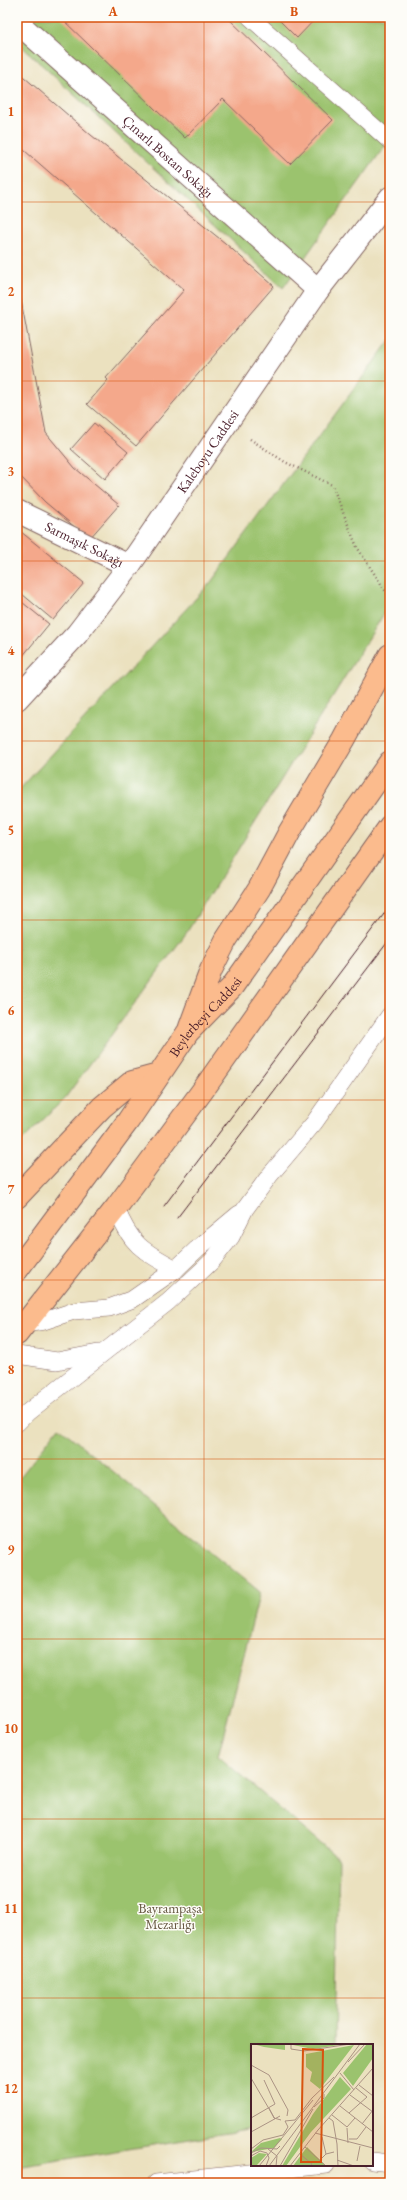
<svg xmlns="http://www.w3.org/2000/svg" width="407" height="2200" font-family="'EB Garamond',serif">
  <rect width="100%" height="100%" fill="#fdfcf7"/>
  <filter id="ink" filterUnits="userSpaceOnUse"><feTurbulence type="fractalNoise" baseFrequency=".025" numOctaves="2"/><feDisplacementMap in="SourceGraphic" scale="8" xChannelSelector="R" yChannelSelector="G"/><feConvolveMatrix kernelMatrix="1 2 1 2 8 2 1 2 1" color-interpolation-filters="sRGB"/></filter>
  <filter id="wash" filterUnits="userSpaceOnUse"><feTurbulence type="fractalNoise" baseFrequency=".012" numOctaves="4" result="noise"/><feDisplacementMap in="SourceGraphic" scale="16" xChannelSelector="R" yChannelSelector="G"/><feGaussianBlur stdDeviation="0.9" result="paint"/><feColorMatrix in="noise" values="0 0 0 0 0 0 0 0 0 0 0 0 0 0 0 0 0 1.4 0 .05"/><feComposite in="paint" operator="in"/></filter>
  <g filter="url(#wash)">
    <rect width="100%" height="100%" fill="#ebe1bf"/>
    <g fill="#9bc36e" stroke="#72714c">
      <polygon points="17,17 390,17 390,139 283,288 17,42"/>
      <polygon points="390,340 390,604 187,932 65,1098 17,1146 17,792 211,582"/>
      <polygon points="59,1427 260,1592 218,1756 339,1859 335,2045 252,2045 252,2129 17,2167 17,1481"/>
    </g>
    <g id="blocks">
      <g fill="#f4a88b">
        <polygon points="60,17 227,17 333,120 290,164 223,99 185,138"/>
        <polygon points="276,17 317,17 297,38"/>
        <polygon points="17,71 91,135 225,243 274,286 136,446 87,404 108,380 106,378 184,290 17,144"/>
        <polygon points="17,279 46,433 75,468 119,505 89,539 45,502 17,473"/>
        <polygon points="94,423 128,452 105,479 71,449"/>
        <polygon points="20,531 84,583 53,620 22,594 20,596 17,593 17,534"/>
        <polygon points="17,598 49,624 17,663"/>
      </g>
    </g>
  </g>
  <g filter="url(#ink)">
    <use href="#blocks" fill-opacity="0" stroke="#82635f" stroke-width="1"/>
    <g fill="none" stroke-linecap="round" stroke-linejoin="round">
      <defs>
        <g id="lane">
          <polyline points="250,17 390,141"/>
          <path d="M116,1208c14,36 26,43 60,61"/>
          <polyline points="25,1324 44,1321 74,1311 109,1308 133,1299 176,1269 197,1249 239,1214"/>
          <polyline points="17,1355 57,1361 98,1353"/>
          <polyline points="17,1423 28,1412 168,1302 212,1261 231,1237 245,1209 270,1175 314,1123 390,1015"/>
          <polyline points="372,2161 390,2163"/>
          <polyline points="156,2183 326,2165"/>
        </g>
        <g id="street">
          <path id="s1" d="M17,22l301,268"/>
          <path id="s2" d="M17,511l112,55"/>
          <path id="s3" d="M17,699l60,-65 52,-68 189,-276 72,-92"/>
        </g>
        <g id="primary">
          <polyline points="190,1027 211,970 226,940 259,889 290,831 344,740 390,655"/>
          <polyline points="17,1197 102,1107 132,1082 158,1075"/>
          <path id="s4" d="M17,1270l111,-149 60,-89 44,-45 158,-225"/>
          <polyline points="17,1334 116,1208 203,1090 390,826"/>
        </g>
      </defs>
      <use href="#lane" stroke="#82635f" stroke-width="18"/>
      <use href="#street" stroke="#82635f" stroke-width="24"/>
      <use href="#primary" stroke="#82635f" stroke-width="24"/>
      <polyline stroke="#82635f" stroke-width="2.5" stroke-dasharray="1 3" stroke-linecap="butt" points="250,439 285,462 332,485 357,547 390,598"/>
      <use href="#lane" stroke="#fff" stroke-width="17"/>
      <use href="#street" stroke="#fff" stroke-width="22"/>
      <use href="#primary" stroke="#fbbb8d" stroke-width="22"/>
      <g stroke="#4a1f2b" stroke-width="1">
        <polyline points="164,1206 390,906"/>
        <polyline points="177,1218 390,939"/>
      </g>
    </g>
  </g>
  <path fill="none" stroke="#d8530f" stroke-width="1" stroke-opacity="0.55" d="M204,17v2166M17,202h373M17,381h373M17,561h373M17,741h373M17,920h373M17,1100h373M17,1280h373M17,1459h373M17,1639h373M17,1819h373M17,1998h373"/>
  <g text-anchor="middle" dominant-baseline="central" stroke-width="3" stroke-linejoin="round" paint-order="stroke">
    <g font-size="14" fill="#4a1f2b" stroke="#fdfcf7">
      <text stroke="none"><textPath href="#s1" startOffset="202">Çınarlı Bostan Sokağı</textPath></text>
      <text stroke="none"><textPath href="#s3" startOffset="313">Kaleboyu Caddesi</textPath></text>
      <text stroke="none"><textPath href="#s2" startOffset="75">Sarmaşık Sokağı</textPath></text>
      <text stroke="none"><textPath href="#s4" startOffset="316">Beylerbeyi Caddesi</textPath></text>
    </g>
    <g font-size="14" fill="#665842" stroke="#fdfcf7">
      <text x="170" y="1908">Bayrampaşa<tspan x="170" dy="16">Mezarlığı</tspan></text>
    </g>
  </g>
  <g transform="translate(251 2044)">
    <rect width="122" height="122" fill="#ebe1bf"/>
    <path d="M2,0h32v6l-21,-3zM37,0h57l-32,5zM116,0h6v14l-20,28 -10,-13zM103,1l-34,44 -10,-8 2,-9 -6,-5v-13zM89,33l11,12 -40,43 -25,34h-4l31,-52zM29,94l2,1 -8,9 -23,4 10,-9zM56,103l19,19h-33zM8,109l8,1 -10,11 -6,1v-8z" fill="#9bc36e"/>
    <path fill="none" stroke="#ab9384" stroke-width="1" d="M40,0v5l13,2 46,-7M97,18l17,-18M0,21l18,10 19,35 -1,6M89,29l14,17M0,34l24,41M108,41l14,11M99,51l23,17M89,62l33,26M63,63l10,-9v-4M18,64l5,10 7,2M98,69l18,-16 -11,-9M81,71l15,12M0,74l24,-14 -11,-24M78,74l4,3 4,23 1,22M34,77l10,-1 17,-22 22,-21M111,80l11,-14M96,83l8,-9M96,84l1,15M0,88l29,-16M64,89l58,15M71,93l4,17M98,95h8l9,-12M54,103l21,19M0,105l12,-9 20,-5 5,-8 -3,-6M17,105l9,7 -1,10M0,109l10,-5 16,1 3,-3M49,110l12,10 -2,2M0,112l9,-5 7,2 2,5 -3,8M71,114l4,-4 8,-2M86,116l17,6M106,117l3,-15M8,122l54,-66M18,122l91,-122M29,122l33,-57M39,122l28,-36 55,-62"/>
    <path fill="#d8530f" fill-opacity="0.15" stroke="#d8530f" stroke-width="2" d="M52,5l20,1 -2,112h-20z"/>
    <rect width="122" height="122" fill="none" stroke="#4a1f2b" stroke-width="2"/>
  </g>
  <rect width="407" height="2200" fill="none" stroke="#fdfcf7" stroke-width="44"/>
  <rect x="22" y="22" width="363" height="2156" fill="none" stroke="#d8530f" stroke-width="1.5"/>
  <g font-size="13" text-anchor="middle" font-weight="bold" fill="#d8530f">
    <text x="113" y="16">A</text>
    <text x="294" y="16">B</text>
    <text x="11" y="116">1</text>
    <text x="11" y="296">2</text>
    <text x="11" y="476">3</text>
    <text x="11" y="655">4</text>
    <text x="11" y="835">5</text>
    <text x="11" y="1015">6</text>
    <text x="11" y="1194">7</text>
    <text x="11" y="1374">8</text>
    <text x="11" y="1554">9</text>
    <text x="11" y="1733">10</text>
    <text x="11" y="1913">11</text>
    <text x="11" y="2093">12</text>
  </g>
</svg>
